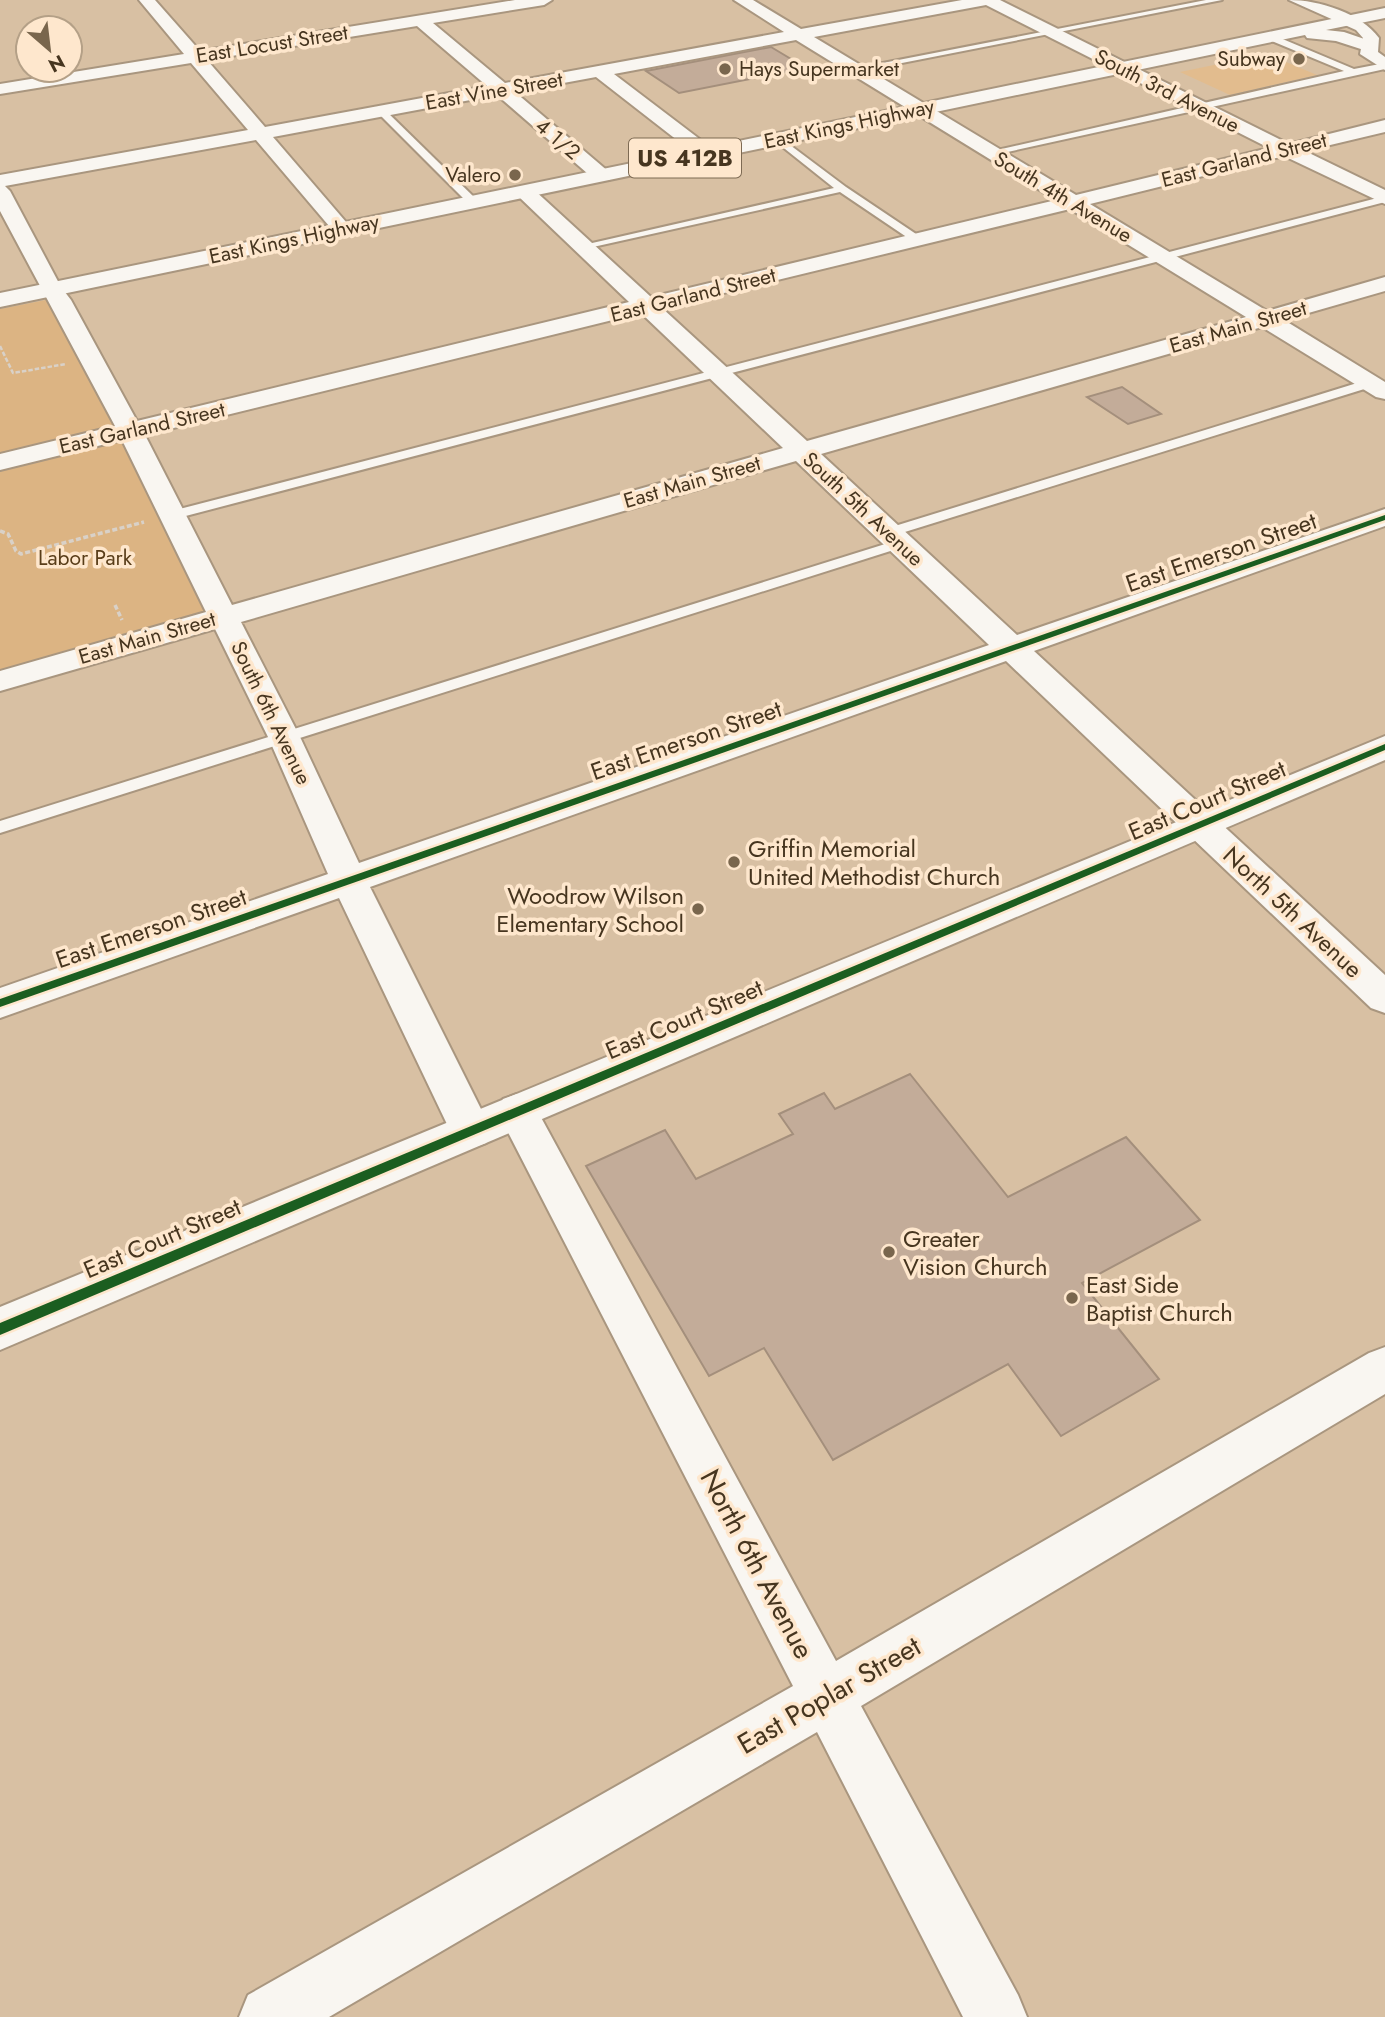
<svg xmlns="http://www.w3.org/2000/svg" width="1385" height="2017" font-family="Jost,sans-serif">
  <rect width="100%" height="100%" fill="#d8c0a3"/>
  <polygon fill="#e2bc8e" points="1267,54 1317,75 1230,95 1180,72"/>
  <polygon fill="#dcb483" points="51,299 206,612 0,672 0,309"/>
  <g fill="#c3ac99" stroke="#a48f7c" stroke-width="2">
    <polygon points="771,47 806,68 679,93 646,71"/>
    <polygon points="1122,387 1161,414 1128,424 1087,397"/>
    <polygon points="910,1074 1008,1197 1126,1137 1200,1220 1082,1283 1159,1379 1061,1436 1008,1364 833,1460 764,1348 709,1376 586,1166 665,1130 696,1179 793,1134 779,1114 824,1093 835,1109"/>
  </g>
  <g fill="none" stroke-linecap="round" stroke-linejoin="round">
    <defs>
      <g id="lane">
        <polygon points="1206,0 1222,0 856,72 852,69"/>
        <polygon points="1267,35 1273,35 1354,69 1385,63 1385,69 989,156 984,153 1344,71 1267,39"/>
        <polygon points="379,110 385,110 477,200 477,204 469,204 379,114"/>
        <polygon points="778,136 846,187 919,236 919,240 911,240 840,192 584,249 579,246 834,188 775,141 775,137"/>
        <polygon points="1385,196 1385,202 178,518 173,519 166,515 168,512"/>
        <polygon points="1370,379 1374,380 1374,386 892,536 882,536 880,533 882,530"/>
        <polygon points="898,540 905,544 903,547 0,833 0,821"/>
      </g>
      <g id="street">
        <path d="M139,0h16l45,51 315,-51h37l-8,5 -111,18 72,60 279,-51 -50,-32h19l48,29 161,-29h38l289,144 96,-24v12l-80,19 80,39v14l-101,-48 -194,48 177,107 118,-34v14l-101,29 101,62v17l-9,-2 -114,-70 -441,127 196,181 368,-126v17l-351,125 351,324v38l-14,-5 -365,-347 -636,226 122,244 -6,12 -15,5 -15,-5 -117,-245 -339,120v-30l328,-114 -59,-135 -54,-110 -215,62v-20l206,-59 -84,-172 -122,30v-16l115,-28 -115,-215v-36l248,-45 -57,-67 -191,31v-10l184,-30zM986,5l283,143 -193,47 -262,-158zM417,26l70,60 -222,41 -58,-67zM796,40l260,160 -405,97 -119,-109h-14l-3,4 3,4 111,106 -492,119 -66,-121 -10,-13 -51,-96 -5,-5 251,-46 79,93h14l3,-4 -79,-92 224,-42 98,85h14l3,-4 -3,-4 -94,-80 81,-15 104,81h14l3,-4 -3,-4 -100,-76zM1070,209l176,108 -439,124 -145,-133zM641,313l142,135 -551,157 -87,-170zM796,461l193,184 -630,218 -58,-124 -60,-117z"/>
        <polygon points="517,1094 531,1099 836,1661 1369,1353 1385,1347 1385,1394 861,1706 1018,1995 1027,2017 963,2017 817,1732 329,2017 239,2017 248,1995 793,1686 497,1111 503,1099"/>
      </g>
      <g id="secondary">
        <path d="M1289,0c30,0 72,13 90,38l-1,14 7,5v13l-25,-16 3,-16 -7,-8z"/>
        <polygon points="1385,736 1385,760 0,1350 0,1307"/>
      </g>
      <polygon id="primary" points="1385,8 1385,18 1326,30 1344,32 1376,43 1378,47 1370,52 1336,41 1307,38 1305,35 0,307 0,293"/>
    </defs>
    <use href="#lane" stroke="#a9967f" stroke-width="4"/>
    <use href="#street" stroke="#a9967f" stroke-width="4"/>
    <use href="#secondary" stroke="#a9967f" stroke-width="4"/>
    <use href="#primary" stroke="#a9967f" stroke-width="4"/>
    <polyline stroke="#d9d1c8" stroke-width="2.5" stroke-dasharray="4.5 2" stroke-linecap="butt" points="0,346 13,373 66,364"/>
    <g stroke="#d9d1c8" stroke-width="3.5" stroke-dasharray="5 2.5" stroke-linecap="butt">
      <polyline points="0,531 8,534 16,551 21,554 144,522"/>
      <polyline points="115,605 122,620"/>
    </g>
    <use href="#lane" fill="#f9f6f1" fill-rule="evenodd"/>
    <use href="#street" fill="#f9f6f1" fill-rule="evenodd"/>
    <use href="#secondary" fill="#f9f6f1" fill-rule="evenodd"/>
    <use href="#primary" fill="#f9f6f1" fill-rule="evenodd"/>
    <defs>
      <g id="cycleway">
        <polygon points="1385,515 1385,520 0,1007 0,999"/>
        <polygon points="1385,744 1385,750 0,1335 0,1323"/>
      </g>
    </defs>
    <use href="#cycleway" stroke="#fee7cd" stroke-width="5"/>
    <use href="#cycleway" fill="#1b5e20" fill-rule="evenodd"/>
  </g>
  <g fill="#79664d" stroke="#fee7cd" stroke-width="2.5">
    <circle cx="1299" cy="59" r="7"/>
    <circle cx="725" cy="69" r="7"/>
    <circle cx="515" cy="175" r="7"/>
    <circle cx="734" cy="862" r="7"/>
    <circle cx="698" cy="909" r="7"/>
    <circle cx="889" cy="1252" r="7"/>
    <circle cx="1072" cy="1298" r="7"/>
  </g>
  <g text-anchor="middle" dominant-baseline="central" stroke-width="7" stroke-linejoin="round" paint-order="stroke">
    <g font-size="21" fill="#46351f" stroke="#fee7cd">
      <text transform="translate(272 44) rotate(-9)">East Locust Street</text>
      <text transform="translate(494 91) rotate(-10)">East Vine Street</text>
      <text transform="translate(1167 91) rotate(27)">South 3rd Avenue</text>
      <text transform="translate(849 124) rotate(-12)">East Kings Highway</text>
      <text transform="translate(558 139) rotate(40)">4 1/2</text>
      <text transform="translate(1244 160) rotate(-14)">East Garland Street</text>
      <text transform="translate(1063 197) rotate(31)">South 4th Avenue</text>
      <text transform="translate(294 239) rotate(-12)">East Kings Highway</text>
      <text transform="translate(693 295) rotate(-14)">East Garland Street</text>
      <text transform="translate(1238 327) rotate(-16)">East Main Street</text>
      <text transform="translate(142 428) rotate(-13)">East Garland Street</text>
      <text transform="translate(692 482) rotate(-16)">East Main Street</text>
      <text transform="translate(863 509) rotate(43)">South 5th Avenue</text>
      <text transform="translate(147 638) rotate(-16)">East Main Street</text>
      <text transform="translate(271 713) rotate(64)">South 6th Avenue</text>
    </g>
    <g font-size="21" fill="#46351f" stroke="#fee7cd" text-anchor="end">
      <text x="1285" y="59">Subway</text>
      <text x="739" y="69" text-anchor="start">Hays Supermarket</text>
      <text x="501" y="175">Valero</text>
    </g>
    <g font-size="21" fill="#593d19" stroke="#fee7cd">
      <text x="85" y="558">Labor Park</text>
    </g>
    <rect fill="#fee7cd" stroke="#7d6a53" stroke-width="2" x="629" y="138.5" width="112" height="39" rx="5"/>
    <g font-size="23" font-weight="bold" fill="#46351f">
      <text x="685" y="158">US 412B</text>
    </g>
    <g font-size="24" fill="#46351f" stroke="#fee7cd">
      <text transform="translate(1221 552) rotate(-19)">East Emerson Street</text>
      <text transform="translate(686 740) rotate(-19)">East Emerson Street</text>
      <text transform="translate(1207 800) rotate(-23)">East Court Street</text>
      <text transform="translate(1293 912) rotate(43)">North 5th Avenue</text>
      <text transform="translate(151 928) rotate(-19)">East Emerson Street</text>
      <text transform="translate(684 1019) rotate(-23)">East Court Street</text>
      <text transform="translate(162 1238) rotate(-23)">East Court Street</text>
    </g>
    <g font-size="24" fill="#46351f" stroke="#fee7cd" text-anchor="start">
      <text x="748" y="848">Griffin Memorial<tspan x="748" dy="28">United Methodist Church</tspan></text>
      <text x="684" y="895" text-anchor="end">Woodrow Wilson<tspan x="684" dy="28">Elementary School</tspan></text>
      <text x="903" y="1238">Greater<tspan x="903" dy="28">Vision Church</tspan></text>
      <text x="1086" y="1284">East Side<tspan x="1086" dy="28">Baptist Church</tspan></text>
    </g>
    <g font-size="28" fill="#46351f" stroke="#fee7cd">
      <text transform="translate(757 1564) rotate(62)">North 6th Avenue</text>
      <text transform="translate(829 1695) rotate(-30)">East Poplar Street</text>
    </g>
  </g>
  <g transform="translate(49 49) rotate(152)"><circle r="33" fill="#fee7cd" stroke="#b4a087" stroke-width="2"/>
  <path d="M0-5L12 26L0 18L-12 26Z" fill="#79664d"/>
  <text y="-10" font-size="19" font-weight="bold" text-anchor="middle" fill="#46351f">N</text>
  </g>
</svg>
